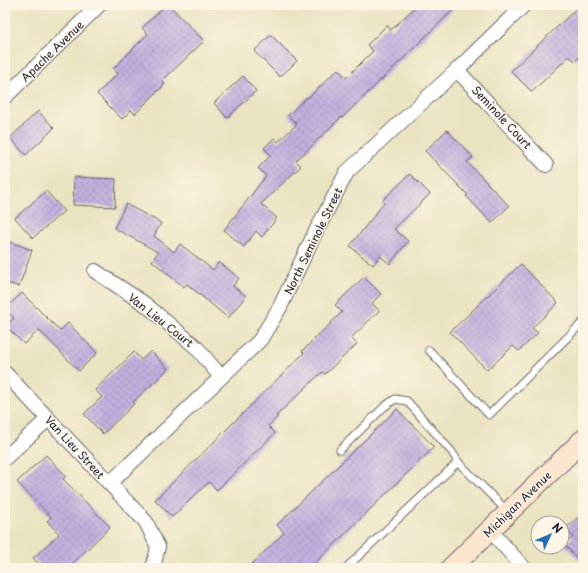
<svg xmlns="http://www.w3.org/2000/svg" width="588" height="573" font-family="'Playpen Sans',sans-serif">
  <defs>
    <pattern id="building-cross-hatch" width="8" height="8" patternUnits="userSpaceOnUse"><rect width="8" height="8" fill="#c1b0de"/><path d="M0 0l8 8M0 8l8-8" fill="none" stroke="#a697bf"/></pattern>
  </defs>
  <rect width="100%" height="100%" fill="#fcf5e5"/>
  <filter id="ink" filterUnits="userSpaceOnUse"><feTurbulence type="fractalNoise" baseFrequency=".025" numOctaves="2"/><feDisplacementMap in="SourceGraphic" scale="8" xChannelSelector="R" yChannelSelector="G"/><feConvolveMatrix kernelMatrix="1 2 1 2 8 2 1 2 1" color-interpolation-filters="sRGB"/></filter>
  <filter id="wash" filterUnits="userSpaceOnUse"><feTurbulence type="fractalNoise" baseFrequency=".012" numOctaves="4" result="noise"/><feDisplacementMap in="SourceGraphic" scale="16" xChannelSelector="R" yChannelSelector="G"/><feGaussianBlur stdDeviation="0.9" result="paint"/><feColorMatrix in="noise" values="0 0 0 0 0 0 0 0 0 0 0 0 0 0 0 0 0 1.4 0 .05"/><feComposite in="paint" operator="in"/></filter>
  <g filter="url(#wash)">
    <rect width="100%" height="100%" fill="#eae3c1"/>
    <g id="blocks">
      <g fill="url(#building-cross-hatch)">
        <polygon points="166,5 169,5 204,41 162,81 165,84 135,114 131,110 122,119 97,94 118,73 113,69 148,34 142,28"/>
        <polygon points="417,5 458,5 342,118 341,117 296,161 301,166 261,204 277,218 262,237 256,231 244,247 224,230 266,176 258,168 271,155 264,148 274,138 278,142 297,124 288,115 307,97 308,98 338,69 346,78 373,51 367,45 387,25 391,30"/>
        <polygon points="580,5 583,5 583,53 575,61 569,56 532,92 511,71"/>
        <polygon points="271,35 297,61 280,77 254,51"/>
        <polygon points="243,76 256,91 227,118 214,103"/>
        <polygon points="38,111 54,128 26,155 10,138"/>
        <polygon points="447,130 473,157 467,162 509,206 492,223 466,196 468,195 425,151"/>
        <polygon points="410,174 430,194 394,229 408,241 390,264 380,256 373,265 350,246 384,203 382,201"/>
        <polygon points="74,177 116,179 115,207 73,205"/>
        <polygon points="46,191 64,211 33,238 15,218"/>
        <polygon points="126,204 161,223 154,236 174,252 180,244 213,270 219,262 239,278 233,286 246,296 228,318 187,284 184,287 152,261 158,252 114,228"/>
        <polygon points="5,240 32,250 19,287 5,282"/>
        <polygon points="521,264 558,303 532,328 538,333 519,351 513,346 487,370 450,332"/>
        <polygon points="364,277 381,294 372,303 379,311 351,338 357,344 325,374 322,372 276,416 278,417 268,426 275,433 217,490 209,482 172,517 155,500 304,353 302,351 342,312 335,305"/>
        <polygon points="22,293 60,331 68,323 97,353 79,371 39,330 24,344 6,326 14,318 5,309"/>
        <polygon points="151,351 168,369 133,402 134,404 103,434 84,414 102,397 95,390 134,352 141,360"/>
        <polygon points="397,409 434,447 310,568 248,568 284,533 277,525"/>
        <polygon points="46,455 66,476 63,479 110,527 68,568 43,568 33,558 59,534 47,521 51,517 17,482"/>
        <polygon points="583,513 583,565 565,545 573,537 565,529"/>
      </g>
    </g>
  </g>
  <g filter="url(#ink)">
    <use href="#blocks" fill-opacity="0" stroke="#68666a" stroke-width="1"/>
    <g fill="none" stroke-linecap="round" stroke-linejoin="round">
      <defs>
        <g id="lane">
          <polyline points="429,350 489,415 583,322"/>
          <polyline points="340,450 384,407 395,399 407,401 452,452 458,462"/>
          <polyline points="346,568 458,462 507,511"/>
        </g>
        <g id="street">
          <polyline points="457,70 546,165"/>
          <polyline points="5,97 99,5"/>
          <polyline points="95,271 145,304 196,347 221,377"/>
          <polyline points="5,373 146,522 158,547 153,568"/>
          <polyline points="5,458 48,419"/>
          <polyline points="110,483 260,340 280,307 314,235 347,172 457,70 524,5"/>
          <polyline points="490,530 524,568"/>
        </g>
        <polyline id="secondary" points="451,568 583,440"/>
      </defs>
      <use href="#lane" stroke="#68666a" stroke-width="9"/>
      <use href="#street" stroke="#68666a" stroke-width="16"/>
      <use href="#secondary" stroke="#68666a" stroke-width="22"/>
      <use href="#lane" stroke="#fff" stroke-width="7"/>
      <use href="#street" stroke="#fff" stroke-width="14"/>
      <use href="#secondary" stroke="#fce5cf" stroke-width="20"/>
    </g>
  </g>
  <g text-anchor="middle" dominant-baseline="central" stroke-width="3" stroke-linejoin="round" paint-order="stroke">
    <g font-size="11" fill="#22223b" stroke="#fcf5e5">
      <text transform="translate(52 51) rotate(-44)">Apache Avenue</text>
      <text transform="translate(502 117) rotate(47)">Seminole Court</text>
      <text transform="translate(313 241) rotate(-64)">North Seminole Street</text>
      <text transform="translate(161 320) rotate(38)">Van Lieu Court</text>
      <text transform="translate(75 447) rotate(47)">Van Lieu Street</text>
      <text transform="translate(517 504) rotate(-44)">Michigan Avenue</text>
    </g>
  </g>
  <rect width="588" height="573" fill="none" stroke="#fcf5e5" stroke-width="20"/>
  <g transform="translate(550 535) rotate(46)"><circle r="19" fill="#fcf5e5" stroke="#a5a1a1"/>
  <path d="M0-3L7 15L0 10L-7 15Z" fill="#1f6fb2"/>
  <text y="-6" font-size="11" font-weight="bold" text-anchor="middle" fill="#22223b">N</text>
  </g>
</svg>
